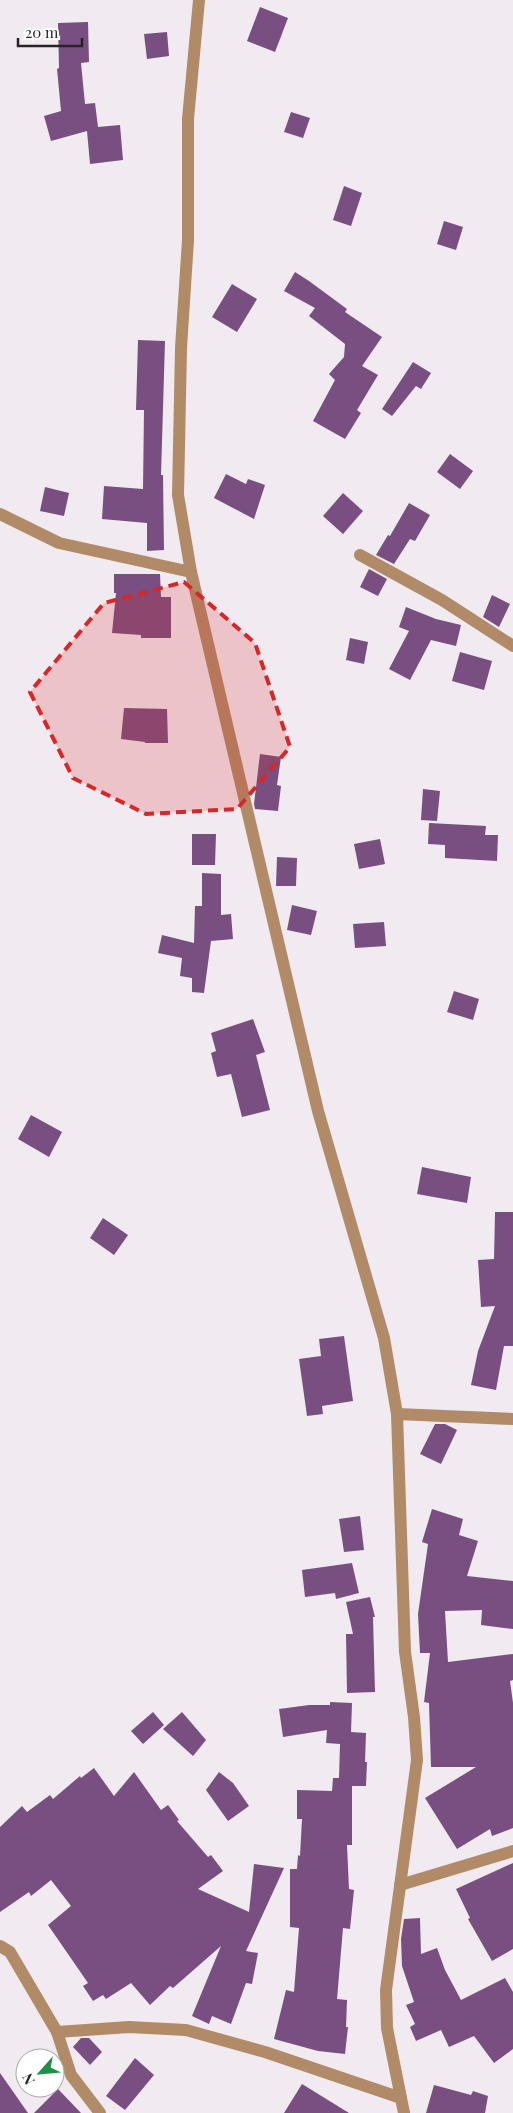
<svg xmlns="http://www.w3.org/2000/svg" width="513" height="2113" font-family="'Playfair Display',serif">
  <rect width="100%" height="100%" fill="#f2eaf1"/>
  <g fill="#784f80">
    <polygon points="260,7 288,18 275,52 247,41"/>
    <polygon points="88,22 89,62 81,63 85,104 95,103 98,127 120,125 123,160 90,164 87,131 51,141 44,116 61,111 57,69 59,68 58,23"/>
    <polygon points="167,32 169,56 147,59 144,34"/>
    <polygon points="291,112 310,118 303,138 284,132"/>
    <polygon points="344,186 362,193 351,226 333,220"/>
    <polygon points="444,221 463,227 456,250 437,244"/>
    <polygon points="295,272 309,281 347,309 345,312 382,337 362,366 378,375 357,410 361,413 345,439 313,421 335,380 329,374 344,357 345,344 309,316 315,308 284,291"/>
    <polygon points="232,284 257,299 237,332 212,317"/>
    <polygon points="138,340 165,341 161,475 163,475 164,550 147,551 147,523 102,519 104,486 143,489 144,410 136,410"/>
    <polygon points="413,362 431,373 421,389 416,386 392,416 382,409"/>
    <polygon points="450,454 473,471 460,489 437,472"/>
    <polygon points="226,474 246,484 248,479 265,485 254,519 214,498"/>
    <polygon points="45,487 69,493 64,516 40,511"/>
    <polygon points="343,493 363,511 343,534 323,516"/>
    <polygon points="409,503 430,515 415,541 410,539 394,564 376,555 388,535 390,536"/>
    <polygon points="369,569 387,579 378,596 360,587"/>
    <polygon points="114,574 160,574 161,597 171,597 171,638 141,638 141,635 112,633 116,593 114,593"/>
    <polygon points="492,595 510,604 499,627 483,617"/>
    <polygon points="406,607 436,619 461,625 456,646 431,640 410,680 389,669 409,631 399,627"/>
    <polygon points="350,638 368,642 364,664 346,660"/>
    <polygon points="460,652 492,661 484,690 452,681"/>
    <polygon points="124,708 167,709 168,743 145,743 145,742 121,739"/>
    <polygon points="260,754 281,757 277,785 281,786 278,811 255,809 254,804"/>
    <polygon points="423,789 440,791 437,821 421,820"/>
    <polygon points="429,823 486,826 485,835 498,835 497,861 445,858 445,845 428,844"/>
    <polygon points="192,834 216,834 215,865 192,865"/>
    <polygon points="380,839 385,864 359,869 354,844"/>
    <polygon points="277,857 297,858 296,886 276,886"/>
    <polygon points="202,873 221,874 221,915 231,914 233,939 211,941 204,993 192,992 192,978 180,976 182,958 158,953 162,935 194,943 195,906 202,906"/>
    <polygon points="292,905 317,911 311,935 287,930"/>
    <polygon points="384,922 386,946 355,948 353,924"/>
    <polygon points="454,991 479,999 473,1020 447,1012"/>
    <polygon points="253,1019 265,1052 256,1055 270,1110 242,1117 231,1074 217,1077 211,1053 216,1051 211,1033"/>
    <polygon points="31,1115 62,1132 49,1157 18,1139"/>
    <polygon points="422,1167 471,1177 467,1203 417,1194"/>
    <polygon points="495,1212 513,1212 513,1346 504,1346 496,1390 471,1385 478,1351 495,1306 481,1307 478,1260 494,1259"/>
    <polygon points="103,1218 128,1235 114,1255 90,1238"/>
    <polygon points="344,1336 353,1401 322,1406 323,1414 307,1416 299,1359 321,1356 319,1339"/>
    <polygon points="435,1424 445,1424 457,1430 441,1464 420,1454"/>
    <polygon points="432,1509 463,1519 459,1535 478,1541 467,1576 513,1581 513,1629 481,1625 482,1610 445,1611 448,1662 513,1654 513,1680 510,1681 513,1703 513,1828 492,1836 490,1829 457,1849 425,1798 476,1767 431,1767 429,1703 424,1702 430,1653 420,1653 418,1614 428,1544 422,1542"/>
    <polygon points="360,1516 364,1550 344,1552 339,1519"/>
    <polygon points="352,1563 359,1593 336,1599 335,1593 305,1597 302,1570"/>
    <polygon points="370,1597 375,1617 373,1617 375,1692 347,1693 346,1634 353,1634 346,1602"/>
    <polygon points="330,1702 352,1703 351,1732 366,1733 365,1762 367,1762 366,1786 352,1786 352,1845 347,1845 349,1889 354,1890 350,1929 343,1928 337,1999 347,2000 346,2027 348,2027 345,2054 318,2051 274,2039 286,1990 294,1992 299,1928 290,1927 290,1869 297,1869 298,1855 300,1856 302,1819 297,1819 297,1790 332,1791 333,1778 339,1778 340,1744 326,1743 327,1730 283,1737 279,1709 309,1705 330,1705"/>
    <polygon points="153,1712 164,1725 143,1744 131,1731"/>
    <polygon points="182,1712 206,1740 193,1756 163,1729"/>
    <polygon points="94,1768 114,1796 134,1772 161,1810 168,1805 179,1820 177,1821 208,1857 211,1855 223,1871 198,1889 249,1912 254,1864 284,1868 246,1951 258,1953 252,1984 246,1983 231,2024 212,2016 209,2024 192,2016 221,1946 173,1988 170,1986 150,2005 131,1983 106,1999 103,1995 93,2001 83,1986 88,1983 48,1925 71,1906 51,1880 31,1896 29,1892 0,1912 0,1827 22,1806 27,1812 50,1795 53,1799 80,1776 81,1778"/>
    <polygon points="219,1772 233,1783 249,1806 228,1821 206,1790"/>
    <polygon points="513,1863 513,1949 492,1961 468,1919 470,1918 456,1889"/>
    <polygon points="420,1918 421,1954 437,1948 445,1970 461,2000 505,1978 513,1992 513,2049 494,2063 474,2036 449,2047 441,2030 416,2041 410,2027 415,2024 406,2005 414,2002 402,1966 401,1939 404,1919"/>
    <polygon points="81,2038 89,2038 102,2052 90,2065 73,2047"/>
    <polygon points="135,2058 154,2075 125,2110 106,2096"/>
    <polygon points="0,2073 28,2113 0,2113"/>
    <polygon points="302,2084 349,2113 284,2113"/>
    <polygon points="434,2085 471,2095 473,2091 488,2096 485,2113 426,2113"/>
    <polygon points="58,2089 81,2113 34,2113"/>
  </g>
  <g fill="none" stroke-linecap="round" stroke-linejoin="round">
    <g stroke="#b18b67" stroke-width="12">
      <polyline points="199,0 188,119 188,240 181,348 178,495 191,572 318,1111 384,1338 397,1414 405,1652 414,1717 417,1760 386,1990 387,2028 404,2113"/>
      <polyline points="0,514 59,543 191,572"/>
      <polyline points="360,555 442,600 513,646"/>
      <polyline points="397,1414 513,1419"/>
      <polyline points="400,1885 513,1851"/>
      <polyline points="0,1946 10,1952 57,2032 71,2075 100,2113"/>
      <polyline points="57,2032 129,2027 186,2030 265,2052 401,2098"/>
    </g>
  </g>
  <path fill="#d62828" fill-opacity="0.2" stroke="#d62828" stroke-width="4" stroke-dasharray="10 6" stroke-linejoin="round" d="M184,582l71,61 35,104 -53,62 -91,5 -73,-36 -43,-86 74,-89z"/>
  <g transform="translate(40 2073) rotate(243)"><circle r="24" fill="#ffffff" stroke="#a9a7a9"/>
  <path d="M0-4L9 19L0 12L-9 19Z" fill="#218f48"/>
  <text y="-8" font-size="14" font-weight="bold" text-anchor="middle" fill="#272427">N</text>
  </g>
  <path d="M18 38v8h64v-8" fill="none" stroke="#272427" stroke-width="2.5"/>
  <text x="25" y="38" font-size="15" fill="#272427" stroke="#ffffff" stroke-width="4" paint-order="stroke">20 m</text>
</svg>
